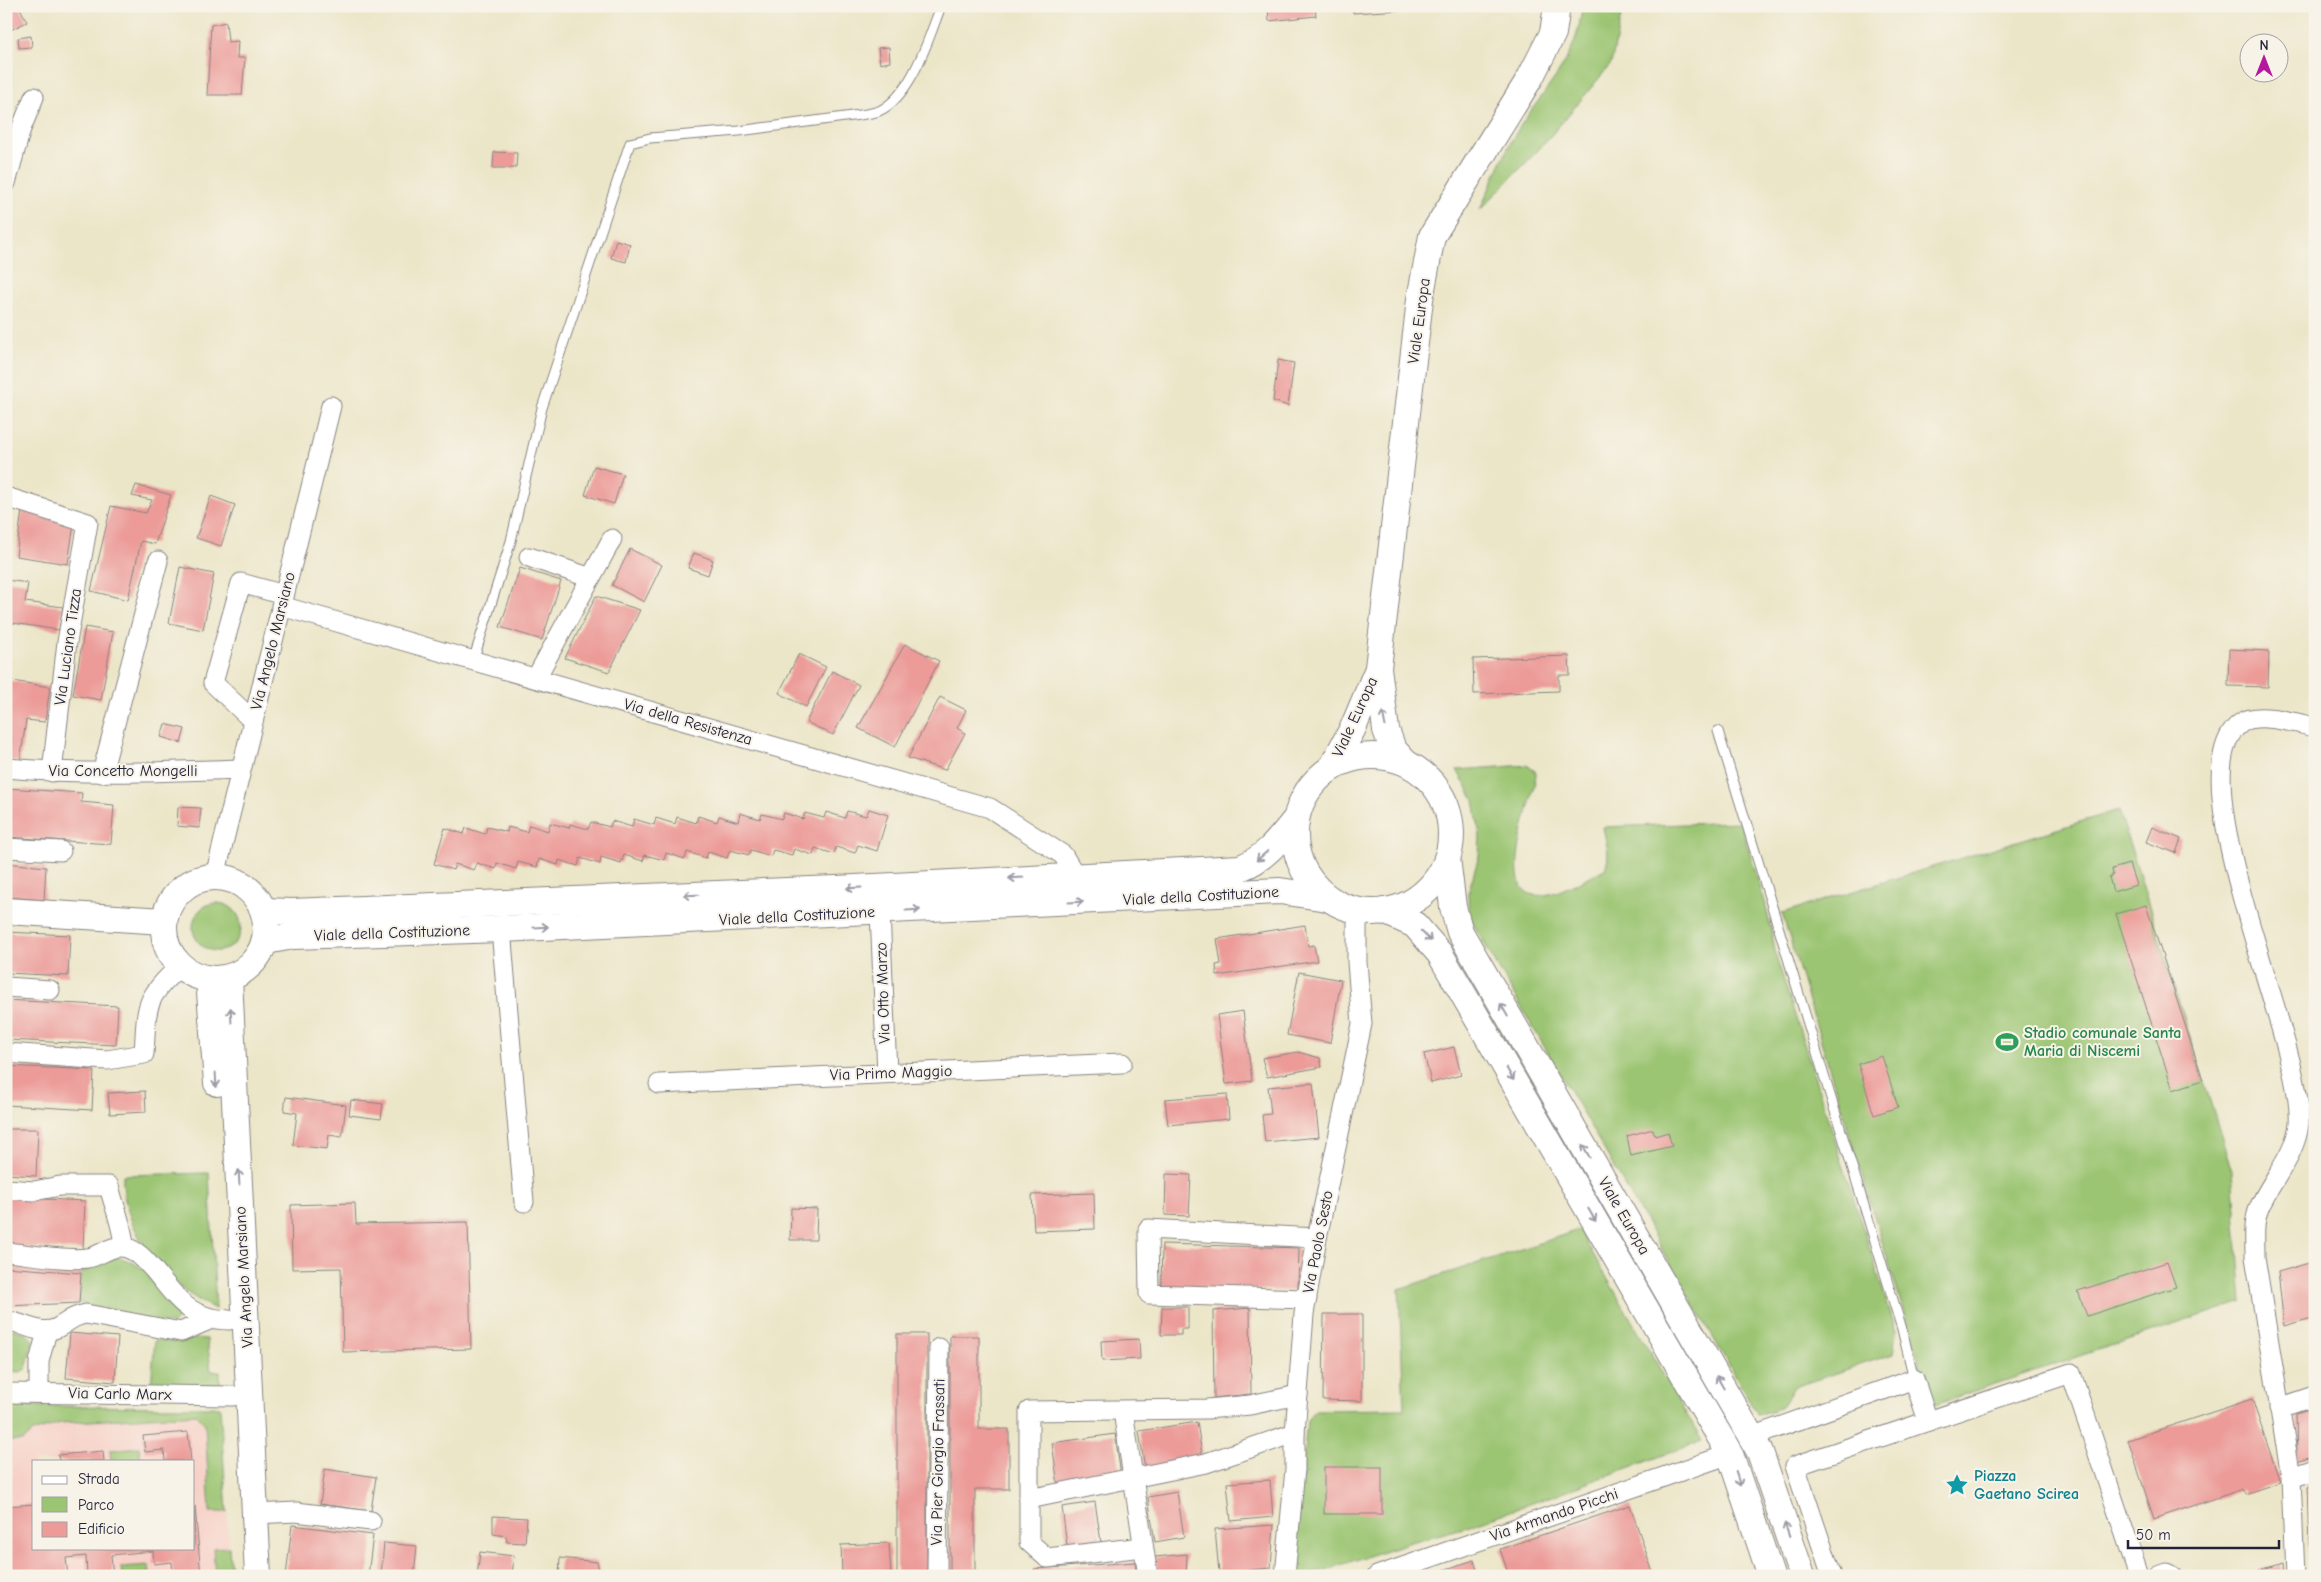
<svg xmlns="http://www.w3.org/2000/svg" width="2321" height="1582" font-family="'Comic Neue',sans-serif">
  <rect width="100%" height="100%" fill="#f7f3e8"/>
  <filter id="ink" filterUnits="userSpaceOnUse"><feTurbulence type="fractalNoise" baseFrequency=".02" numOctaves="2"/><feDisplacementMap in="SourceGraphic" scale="10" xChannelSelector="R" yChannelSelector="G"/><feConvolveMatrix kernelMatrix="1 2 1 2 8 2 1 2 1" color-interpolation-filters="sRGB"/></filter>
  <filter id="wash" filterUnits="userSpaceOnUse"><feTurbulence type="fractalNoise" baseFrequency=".0096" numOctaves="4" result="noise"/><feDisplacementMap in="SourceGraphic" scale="20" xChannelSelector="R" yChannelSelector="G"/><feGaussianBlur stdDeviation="1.12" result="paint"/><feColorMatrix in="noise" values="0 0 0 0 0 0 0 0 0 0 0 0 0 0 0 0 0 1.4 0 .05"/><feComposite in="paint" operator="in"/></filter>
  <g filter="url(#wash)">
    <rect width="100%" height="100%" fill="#ece6c9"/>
    <path fill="#f7d1c8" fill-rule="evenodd" d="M22,1406l198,1 11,169h-225v-135h17zM34,1461h160v87h-160z"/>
    <g fill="#9bc572" stroke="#5e7456">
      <path d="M1582,6h41l-12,58 -68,81 -63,65c10,-23 20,-47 32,-70 26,-47 66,-75 70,-134z"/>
      <path d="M1527,765l9,7c0,27 -47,131 9,123 18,-3 42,-18 60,-26 6,-16 1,-26 -2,-42l137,-5 25,80 12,57 119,372 -3,23 -99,33 -12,20 -24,8 -289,-498 -1,-24 11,-37 1,-20 -6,-36 -17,-30z"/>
      <polygon points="2119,810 2232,1171 2242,1302 1932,1405 1782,913"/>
      <circle cx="217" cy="927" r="24"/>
      <path d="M209,1173l7,136c-49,-20 -95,-80 -93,-134z"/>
      <polygon points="1579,1230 1702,1441 1467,1527 1411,1542 1307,1576 1299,1576 1296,1544 1307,1420 1316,1410 1404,1409 1399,1289"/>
      <path d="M118,1257c34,10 45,32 61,61l-6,6 -14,-1 -80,-20 2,-30 23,-12z"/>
      <polygon points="6,1327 26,1333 33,1340 26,1369 20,1372 6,1371"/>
      <polygon points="195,1338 207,1339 211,1371 220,1371 220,1386 151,1385 155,1340 172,1342"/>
      <polygon points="11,1406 220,1407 227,1512 210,1512 205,1424 196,1414 60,1423 33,1432 23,1441 6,1441 6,1408"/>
      <polygon points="139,1447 141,1461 111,1461 110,1450"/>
      <polygon points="229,1547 231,1576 215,1576 213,1548"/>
      <polygon points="149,1565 150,1576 122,1576 121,1567"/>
    </g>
    <g id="blocks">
      <g fill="#ec9b99">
        <polygon points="6,6 19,6 27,22 6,32"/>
        <polygon points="1268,6 1315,6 1316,16 1269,21"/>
        <polygon points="1353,6 1401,6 1402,10 1353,13"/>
        <polygon points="226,22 228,42 238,41 237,58 245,58 242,95 207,95 211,25"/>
        <polygon points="31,36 32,47 19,48 18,38"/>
        <polygon points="889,47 890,62 880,64 878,48"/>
        <polygon points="494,152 517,153 516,168 493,168"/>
        <polygon points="616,240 630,244 626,262 611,258"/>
        <polygon points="1278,360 1294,363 1288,406 1273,401"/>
        <polygon points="594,466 623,474 614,504 585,495"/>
        <polygon points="136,485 171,495 155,544 141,541 128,600 91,591 111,506 146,513 152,500 132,496"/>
        <polygon points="211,496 235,505 221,546 196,538"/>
        <polygon points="22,510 74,524 68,564 16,556"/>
        <polygon points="630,549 662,565 644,602 612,585"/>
        <polygon points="694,553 713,560 708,575 688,568"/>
        <polygon points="180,567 214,574 203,630 169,623"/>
        <polygon points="520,568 561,581 542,640 500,627"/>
        <polygon points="6,580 28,583 25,602 63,607 59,630 6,622"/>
        <polygon points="596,596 640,610 609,672 565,658"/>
        <polygon points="85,627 113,632 101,700 73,695"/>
        <polygon points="905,644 939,661 895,747 858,728"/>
        <polygon points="2229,649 2269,651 2268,687 2228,686"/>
        <polygon points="799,654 826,667 806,707 779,693"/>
        <polygon points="1569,656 1570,675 1559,675 1559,691 1474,694 1473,659"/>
        <polygon points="832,671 859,685 833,735 806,722"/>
        <polygon points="6,680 50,687 45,722 26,720 20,762 6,760"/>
        <polygon points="940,697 966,710 957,728 965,733 945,770 908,758"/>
        <polygon points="165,724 185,729 181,743 161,737"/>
        <polygon points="6,788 82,793 81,802 114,805 111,844 6,837"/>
        <polygon points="178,807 201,808 199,828 177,826"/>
        <polygon points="869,809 888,815 877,851 858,845 855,853 836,847 834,854 815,848 813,855 794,849 792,855 773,850 771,856 751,850 749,855 730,850 727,858 708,852 706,858 687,852 685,859 666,853 664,860 645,855 643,861 624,855 621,863 601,857 600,864 580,858 578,866 559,860 558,865 539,859 537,867 518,862 516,869 497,863 496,869 477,863 474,870 455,864 453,870 434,864 445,828 464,834 466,828 485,834 487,827 507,832 508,827 527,832 529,825 548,831 550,823 569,828 570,824 588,829 591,822 610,827 612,821 632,827 634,819 654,825 656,818 675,824 677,817 696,823 698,816 717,822 719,816 738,822 740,813 760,819 762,814 782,819 784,813 803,819 805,813 824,818 826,812 845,818 847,811 866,816"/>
        <polygon points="2152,827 2181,839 2176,853 2146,842"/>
        <polygon points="6,863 46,867 44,900 6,897"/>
        <polygon points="2129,864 2136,885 2113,892 2109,877 2113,875 2112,869"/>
        <polygon points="2146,905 2203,1080 2173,1090 2116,914"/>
        <polygon points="1305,925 1308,946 1314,945 1317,961 1217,976 1216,965 1221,964 1217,939"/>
        <polygon points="6,932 70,935 68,976 6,973"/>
        <polygon points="1299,972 1341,980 1330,1043 1287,1035"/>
        <polygon points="6,1000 118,1006 116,1045 6,1040"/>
        <polygon points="1243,1011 1252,1081 1226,1084 1217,1015"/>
        <polygon points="1454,1047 1461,1075 1431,1083 1424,1054"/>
        <polygon points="1298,1052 1320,1058 1322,1067 1267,1077 1262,1058"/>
        <polygon points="1882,1056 1898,1107 1874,1115 1858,1064"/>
        <polygon points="6,1066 94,1070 92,1110 6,1105"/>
        <polygon points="1313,1083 1319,1137 1265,1142 1262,1115 1271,1114 1268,1087"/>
        <polygon points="145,1091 146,1112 110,1114 108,1093"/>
        <polygon points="1227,1094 1229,1119 1168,1125 1165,1099"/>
        <polygon points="286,1097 346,1105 342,1137 329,1135 327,1149 293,1145 297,1113 284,1111"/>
        <polygon points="351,1100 383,1104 381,1119 349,1115"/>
        <polygon points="6,1129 38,1129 36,1176 6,1174"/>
        <polygon points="1653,1129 1655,1136 1668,1132 1672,1146 1631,1156 1627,1136"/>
        <polygon points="1166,1174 1191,1175 1189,1216 1165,1215"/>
        <polygon points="1094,1193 1095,1229 1034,1231 1032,1195"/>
        <polygon points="6,1197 85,1201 83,1250 6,1247"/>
        <polygon points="355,1203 356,1224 468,1222 471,1349 343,1352 341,1268 292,1269 291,1205"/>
        <polygon points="791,1208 817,1209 816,1240 790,1240"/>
        <polygon points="1162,1244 1299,1248 1298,1291 1161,1287"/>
        <polygon points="2167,1262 2176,1287 2087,1316 2078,1291"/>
        <polygon points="2309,1263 2315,1281 2315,1317 2284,1326 2278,1272"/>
        <polygon points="6,1267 81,1273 79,1303 6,1306"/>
        <polygon points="1162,1307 1188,1307 1188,1329 1181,1329 1181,1335 1161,1335"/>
        <polygon points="1250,1308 1251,1394 1214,1398 1213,1311"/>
        <polygon points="1324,1314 1362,1314 1362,1401 1323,1400"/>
        <polygon points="70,1333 118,1337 115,1382 66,1378"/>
        <rect x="897" y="1334" width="30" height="242"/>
        <polygon points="950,1336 979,1336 979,1429 1009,1429 1009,1489 975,1489 975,1576 950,1576"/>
        <polygon points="1139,1339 1140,1359 1102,1361 1101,1341"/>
        <polygon points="2252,1399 2280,1482 2245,1494 2243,1489 2154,1519 2128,1440"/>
        <polygon points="2315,1408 2315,1455 2297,1461 2296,1414"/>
        <polygon points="1197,1422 1202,1455 1174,1460 1175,1465 1145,1469 1139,1431"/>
        <polygon points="188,1432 191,1461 165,1461 164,1450 145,1452 143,1436"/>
        <polygon points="1115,1434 1121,1476 1058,1485 1052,1443"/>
        <polygon points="103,1451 104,1461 59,1461 58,1455"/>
        <rect x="1324" y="1467" width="58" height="47"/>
        <polygon points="325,1469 376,1477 371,1511 320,1504"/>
        <polygon points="1270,1480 1273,1517 1231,1521 1227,1483"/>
        <polygon points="2315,1484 2315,1576 2311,1576 2308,1486"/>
        <polygon points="1177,1492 1184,1537 1155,1542 1148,1497"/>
        <polygon points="1095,1502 1101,1542 1067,1546 1062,1507"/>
        <polygon points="34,1504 34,1548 194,1548 195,1506 201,1576 173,1576 172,1562 154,1564 153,1551 111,1555 113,1576 87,1576 86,1556 66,1558 68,1576 6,1576 6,1506"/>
        <polygon points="1630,1505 1654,1576 1509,1576 1500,1549"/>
        <polygon points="493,1516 527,1518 525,1543 507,1542 506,1536 493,1534"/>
        <polygon points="292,1525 373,1535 368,1576 286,1576"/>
        <polygon points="1274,1525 1271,1568 1219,1573 1215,1529"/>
        <polygon points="384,1543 417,1546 414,1576 381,1576"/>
        <polygon points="889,1543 891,1576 842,1576 841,1545"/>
        <polygon points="480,1552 514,1556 512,1576 477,1576"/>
        <polygon points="1187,1554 1186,1576 1158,1576 1155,1557"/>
        <polygon points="560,1558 597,1562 601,1576 559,1576"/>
        <polygon points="1474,1560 1479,1576 1428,1576 1428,1575"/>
        <polygon points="1135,1562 1136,1576 1035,1576 1034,1569"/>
        <polygon points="2281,1564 2282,1576 2247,1576 2247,1575"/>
        <polygon points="1270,1571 1270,1576 1243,1576 1243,1575"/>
      </g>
    </g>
  </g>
  <g filter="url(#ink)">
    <use href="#blocks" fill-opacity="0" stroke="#878482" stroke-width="1"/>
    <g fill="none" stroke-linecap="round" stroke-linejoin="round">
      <defs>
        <g id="lane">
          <path d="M473,661l38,-120 31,-133 88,-265 20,-5 89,-7 121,-16c6,-1 13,-2 19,-4 33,-15 50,-74 62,-105"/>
          <polyline points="1718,731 1902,1329 1914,1379"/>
        </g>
        <g id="street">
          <polyline points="6,183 21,129 34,97"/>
          <polyline points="6,497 88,523 67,642 52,772"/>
          <polyline points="529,557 591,578"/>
          <polyline points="281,606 990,808 1063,855 1075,875"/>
          <polyline points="536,678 612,539"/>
          <polyline points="253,721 213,683 241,583 284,595"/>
          <path d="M6,768c79,7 156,4 234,1"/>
          <polyline points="102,773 158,561"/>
          <polyline points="6,848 61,851"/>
          <polyline points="215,876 331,406"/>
          <polyline points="880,912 887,1073"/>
          <polyline points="501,929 524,1202"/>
          <polyline points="6,987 50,990"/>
          <path d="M6,1053l101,7 37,-6c3,-47 -1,-55 36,-88"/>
          <polyline points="659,1084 1122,1063"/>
          <path d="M6,1189l28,2 26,-5h49c5,21 14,40 15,61"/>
          <path d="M6,1252c22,2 61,9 81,6 13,-1 25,-15 40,-10 11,3 19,13 26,21 25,30 35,50 76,51"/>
          <polyline points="1307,1299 1149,1294 1148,1229 1317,1238"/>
          <path d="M6,1320c17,3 34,16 51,8 12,-6 13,-11 29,-14l95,18 28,-12"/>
          <polyline points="6,1393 233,1396"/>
          <polyline points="39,1393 39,1362 47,1331"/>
          <polyline points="2279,1408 2315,1396"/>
          <polyline points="1123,1411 1148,1576"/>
          <polyline points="1751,1437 1914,1379 1928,1421"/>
          <polyline points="2291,1477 2315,1469"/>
          <polyline points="1029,1499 1206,1463 1295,1433"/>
          <polyline points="255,1514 296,1512 371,1521"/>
          <polyline points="1143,1547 1047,1558 1029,1542 1029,1411 1207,1409 1250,1405 1298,1395"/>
          <polyline points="937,1576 939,1348"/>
          <polyline points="1285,1576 1295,1469 1295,1433 1304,1314 1317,1238 1362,1024 1357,962 1357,910"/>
          <polyline points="1377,1576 1730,1454"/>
          <polyline points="1832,1576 1795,1466 2071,1373 2139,1576"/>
          <polyline points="2158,1576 2166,1573 2173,1576"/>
          <path d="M2295,1576l-4,-99 -36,-220c0,-16 -2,-34 4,-49 12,-28 37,-53 40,-85 6,-80 -127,-350 -58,-400 17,-12 54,0 74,4"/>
        </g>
        <g id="secondary">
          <circle cx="1373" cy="834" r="78"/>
          <polyline points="1405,762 1393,749 1386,730 1378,668 1420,299 1432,236 1530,78 1553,33 1557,6"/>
          <polyline points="1332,767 1353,728 1377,671"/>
          <polyline points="1447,858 1453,907 1460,932 1760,1452 1802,1576"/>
          <circle cx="215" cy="928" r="51"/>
          <polyline points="6,911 164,921"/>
          <path d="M264,911l28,1 543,-23 405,-21c25,-9 39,-28 55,-48"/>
          <polyline points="1384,911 1415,925 1440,954 1730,1454 1771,1576"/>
          <polyline points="266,941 293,936 501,929 1280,891 1327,898"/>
          <polyline points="229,978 258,1576"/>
          <polyline points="209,979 217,1083"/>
        </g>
      </defs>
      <use href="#lane" stroke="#878482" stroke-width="11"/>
      <use href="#street" stroke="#878482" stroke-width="21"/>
      <use href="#secondary" stroke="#878482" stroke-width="28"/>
      <use href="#lane" stroke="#fff" stroke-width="9"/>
      <use href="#street" stroke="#fff" stroke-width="19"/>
      <use href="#secondary" stroke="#fff" stroke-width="26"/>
    </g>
    <defs><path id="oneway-shaft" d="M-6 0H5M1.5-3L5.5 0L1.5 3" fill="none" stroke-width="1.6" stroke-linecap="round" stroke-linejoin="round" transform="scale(1.25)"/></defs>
    <g stroke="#9c9ca7">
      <use href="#oneway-shaft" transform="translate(1384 719) rotate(-101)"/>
      <use href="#oneway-shaft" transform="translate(1262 856) rotate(139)"/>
      <use href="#oneway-shaft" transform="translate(1016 878) rotate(177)"/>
      <use href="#oneway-shaft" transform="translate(854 888) rotate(177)"/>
      <use href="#oneway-shaft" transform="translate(691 895) rotate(178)"/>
      <use href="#oneway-shaft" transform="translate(1076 902) rotate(-3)"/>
      <use href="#oneway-shaft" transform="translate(913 910) rotate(-3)"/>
      <use href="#oneway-shaft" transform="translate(541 927) rotate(-3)"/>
      <use href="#oneway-shaft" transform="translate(1426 936) rotate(45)"/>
      <use href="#oneway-shaft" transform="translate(1504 1010) rotate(-120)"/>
      <use href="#oneway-shaft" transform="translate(231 1015) rotate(-93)"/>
      <use href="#oneway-shaft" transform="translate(1510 1074) rotate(60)"/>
      <use href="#oneway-shaft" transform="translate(216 1080) rotate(87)"/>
      <use href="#oneway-shaft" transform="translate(1586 1151) rotate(-120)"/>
      <use href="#oneway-shaft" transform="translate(239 1177) rotate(-93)"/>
      <use href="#oneway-shaft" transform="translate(1592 1215) rotate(60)"/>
      <use href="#oneway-shaft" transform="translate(1720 1382) rotate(-120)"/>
      <use href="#oneway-shaft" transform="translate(1738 1479) rotate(72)"/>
      <use href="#oneway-shaft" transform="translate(1787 1530) rotate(-109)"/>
    </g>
  </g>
  <defs>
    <symbol id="stadium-bare" viewBox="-9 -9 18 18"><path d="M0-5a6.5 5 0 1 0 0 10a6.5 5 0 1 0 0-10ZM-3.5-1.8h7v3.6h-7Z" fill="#2e9e5b" stroke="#f7f3e8" stroke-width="2.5" paint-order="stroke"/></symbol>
    <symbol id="sight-bare" viewBox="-9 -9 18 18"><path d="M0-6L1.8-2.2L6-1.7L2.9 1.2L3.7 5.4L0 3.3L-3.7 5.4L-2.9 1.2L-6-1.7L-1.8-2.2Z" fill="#0f9aa8" stroke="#f7f3e8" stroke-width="2.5" paint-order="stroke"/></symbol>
  </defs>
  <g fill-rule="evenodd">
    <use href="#stadium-bare" x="1991" y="1026" width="32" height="32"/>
    <use href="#sight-bare" x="1941" y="1469" width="32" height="32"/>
  </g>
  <g text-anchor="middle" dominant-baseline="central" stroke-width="4" stroke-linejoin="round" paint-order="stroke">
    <g font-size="16" fill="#22223b" stroke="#f7f3e8">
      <text transform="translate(1419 321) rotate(-82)">Viale Europa</text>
      <text transform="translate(273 641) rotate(-76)">Via Angelo Marsiano</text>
      <text transform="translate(68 647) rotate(-82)">Via Luciano Tizza</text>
      <text transform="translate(1355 717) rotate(-65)">Viale Europa</text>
      <text transform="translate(688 722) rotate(16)">Via della Resistenza</text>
      <text x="123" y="771">Via Concetto Mongelli</text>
      <text transform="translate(1201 896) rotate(-3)">Viale della Costituzione</text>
      <text transform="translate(797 916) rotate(-3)">Viale della Costituzione</text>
      <text transform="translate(392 933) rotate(-2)">Viale della Costituzione</text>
      <text transform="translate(883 993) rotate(-92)">Via Otto Marzo</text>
      <text transform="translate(891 1073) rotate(-2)">Via Primo Maggio</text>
      <text transform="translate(1624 1216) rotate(60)">Viale Europa</text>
      <text transform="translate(1318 1242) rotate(-79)">Via Paolo Sesto</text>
      <text transform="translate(244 1277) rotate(-93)">Via Angelo Marsiano</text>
      <text transform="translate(120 1394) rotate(1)">Via Carlo Marx</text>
      <text transform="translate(938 1462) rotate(-89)">Via Pier Giorgio Frassati</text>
      <text transform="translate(1554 1515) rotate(-19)">Via Armando Picchi</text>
    </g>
    <g font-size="16" font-weight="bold" fill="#27864d" stroke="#f7f3e8" text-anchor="start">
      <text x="2024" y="1033">Stadio comunale Santa<tspan x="2024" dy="18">Maria di Niscemi</tspan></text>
    </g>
    <g font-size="16" font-weight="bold" fill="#0d838f" stroke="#f7f3e8" text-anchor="start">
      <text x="1974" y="1476">Piazza<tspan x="1974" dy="18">Gaetano Scirea</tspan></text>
    </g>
  </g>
  <rect width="2321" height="1582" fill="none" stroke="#f7f3e8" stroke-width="25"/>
  <rect x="32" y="1460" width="162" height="90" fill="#f7f3e8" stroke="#a29fa3"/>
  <rect x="42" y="1476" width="25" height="8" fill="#ffffff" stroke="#a29fa3"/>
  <text x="78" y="1484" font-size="15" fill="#22223b">Strada</text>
  <rect x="42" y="1497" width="25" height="15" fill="#9bc572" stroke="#a29fa3"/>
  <text x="78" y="1510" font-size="15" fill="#22223b">Parco</text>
  <rect x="42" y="1522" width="25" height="15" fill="#ec9b99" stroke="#a29fa3"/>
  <text x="78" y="1534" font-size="15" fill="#22223b">Edificio</text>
  <g transform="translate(2264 58)"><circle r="24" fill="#f7f3e8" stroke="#a29fa3"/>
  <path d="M0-4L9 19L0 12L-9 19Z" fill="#b5179e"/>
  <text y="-8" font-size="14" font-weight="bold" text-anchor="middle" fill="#22223b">N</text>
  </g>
  <path d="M2128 1540v8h151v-8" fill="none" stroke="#22223b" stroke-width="2.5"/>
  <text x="2136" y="1540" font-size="15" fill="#22223b" stroke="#f7f3e8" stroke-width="4" paint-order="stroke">50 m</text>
</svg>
